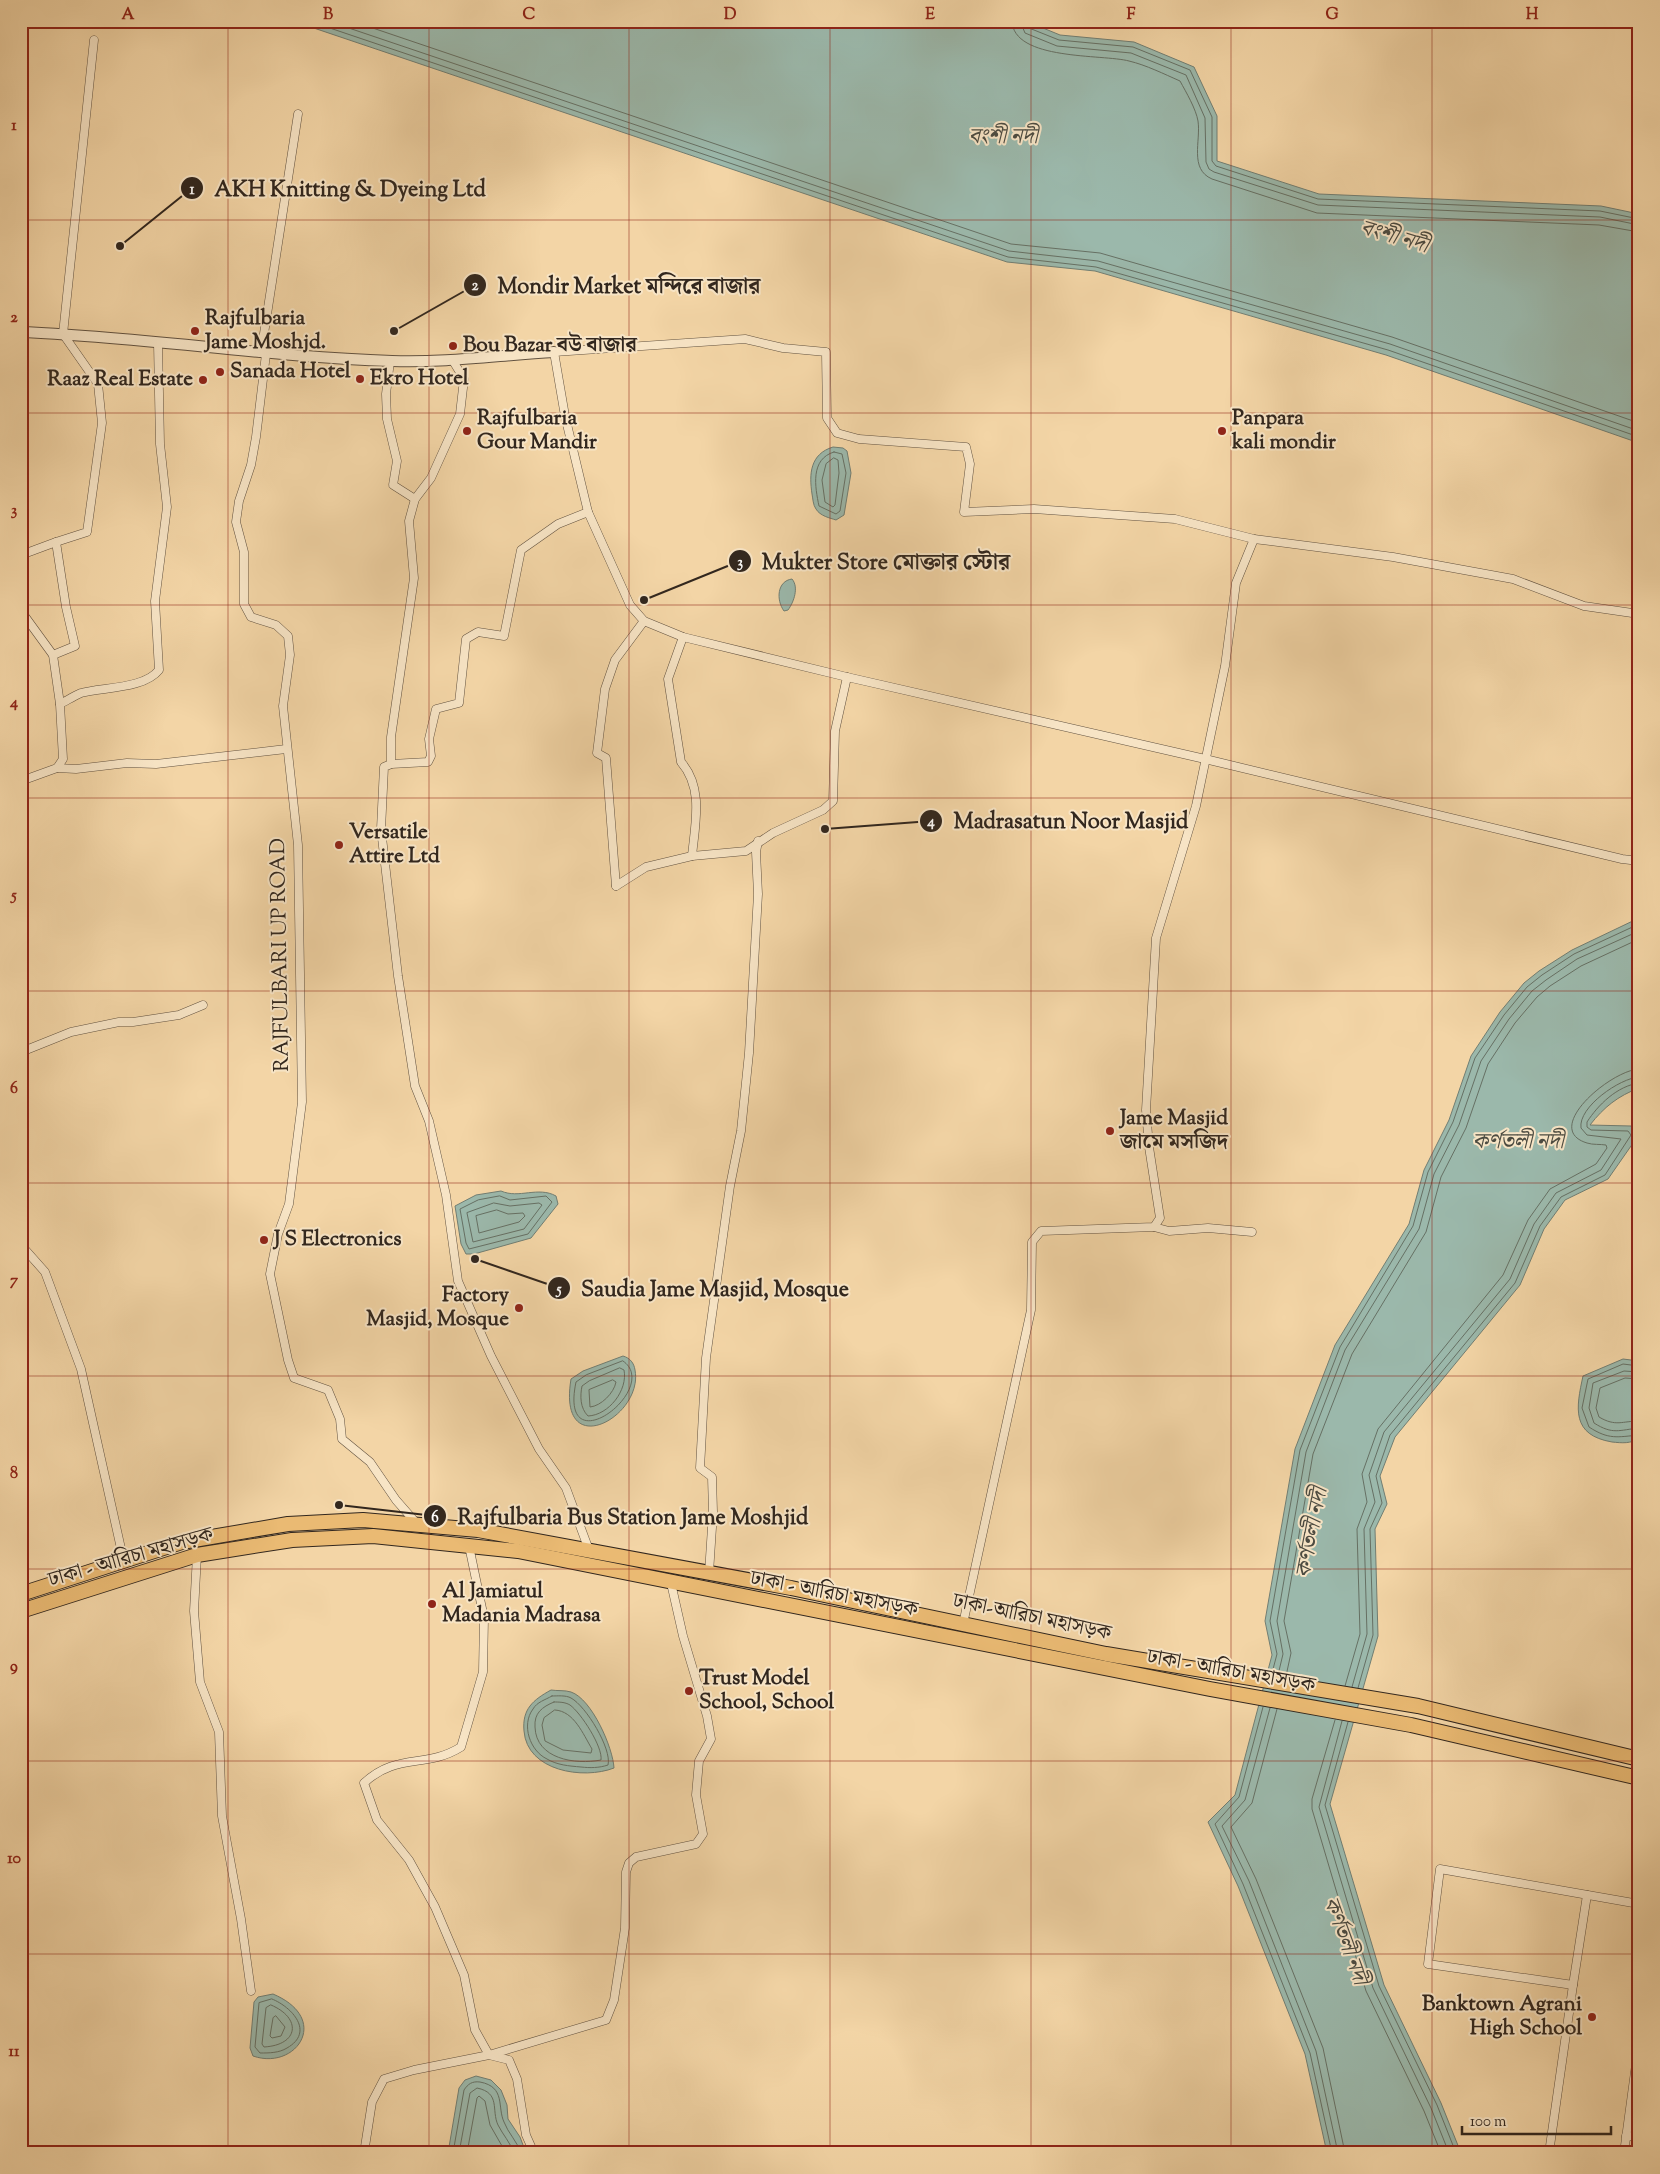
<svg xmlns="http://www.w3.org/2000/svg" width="1660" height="2174" font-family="'Sorts Mill Goudy','Noto Serif Bengali',serif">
  <rect width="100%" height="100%" fill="#f3d5a6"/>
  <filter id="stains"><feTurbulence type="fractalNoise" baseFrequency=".004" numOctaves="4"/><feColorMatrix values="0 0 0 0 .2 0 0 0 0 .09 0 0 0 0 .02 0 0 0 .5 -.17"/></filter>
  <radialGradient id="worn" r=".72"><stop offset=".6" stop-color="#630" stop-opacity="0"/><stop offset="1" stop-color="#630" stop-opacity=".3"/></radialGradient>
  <g fill="#9bb8ab" stroke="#717e73">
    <polygon points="293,21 1026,21 1060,35 1134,42 1194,67 1217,116 1217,161 1319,194 1601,206 1639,214 1639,443 1386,355 1095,271 1007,262"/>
    <path d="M833,447l10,1 4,3 4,22 -7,42 -8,5c-6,-2 -16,-4 -20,-11 -3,-4 -3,-10 -4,-15 -3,-20 -2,-40 21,-47z"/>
    <path d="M792,579c7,8 2,23 -4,31l-4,1c-8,-11 -7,-30 8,-32z"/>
    <path d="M1639,918v170c-21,8 -35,19 -49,37l41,1 7,10 -30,43 -43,21 -21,29 -24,56 -125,152 -15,39 7,28 -12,25 3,107 -48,168 54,181 57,118 20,50h-134l-22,-99 -67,-168 -30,-64 27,-27 37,-140 -7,-34 30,-172 40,-104 74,-121 15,-54 25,-50 22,-64 29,-44 24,-29 15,-12 33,-21z"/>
    <path d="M501,1191c18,8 37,-5 55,5l2,8 -27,34 -57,16h-8l-5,-10 -6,-38 21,-11z"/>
    <path d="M623,1356c7,2 11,7 12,14 9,47 -78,94 -64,9l12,-8z"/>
    <path d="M1623,1359l16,2v77c-8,6 -17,5 -27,4 -41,-7 -36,-34 -29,-66z"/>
    <path d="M551,1690c6,1 14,0 20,2 21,7 42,56 43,76 -31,12 -87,3 -90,-37 -2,-22 9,-31 27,-41z"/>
    <path d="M273,1994c59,25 23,77 -20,62l-3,-8 4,-46 4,-5z"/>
    <polygon points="476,2076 491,2080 501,2090 507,2105 508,2119 520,2137 526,2153 448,2153 459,2088 465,2080"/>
  </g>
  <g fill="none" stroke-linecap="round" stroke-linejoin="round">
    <g stroke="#667064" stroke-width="1">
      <polyline points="309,21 1008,257 1096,267 1388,350 1639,437"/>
      <polyline points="328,21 1009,251 1098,261 1390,344 1639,431"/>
      <polyline points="352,21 1011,244 1100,253 1392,337 1639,423"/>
      <path d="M1012,21c1,40 91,33 117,40 17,4 35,13 51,20 6,11 16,28 18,40 3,20 -9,48 14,58l105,34 282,12 40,7"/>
      <polyline points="1020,21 1025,33 1057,46 1131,53 1186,75 1205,118 1206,162 1209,169 1214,172 1318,205 1600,217 1639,225"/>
      <polyline points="1026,21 1029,28 1059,40 1133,47 1190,70 1212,117 1212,161 1216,166 1318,199 1600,211 1639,219"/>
      <path d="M834,452l8,2 4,19 -6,38 -4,3 -17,-8c-4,-19 -9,-47 15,-54z"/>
      <polygon points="834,458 838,460 839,473 835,505 833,507 825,502 822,480 826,464"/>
      <polygon points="500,1196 510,1200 546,1196 552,1202 528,1234 469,1249 466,1243 460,1209 478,1200"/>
      <polygon points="494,1203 510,1206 539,1203 542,1205 524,1229 473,1242 467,1213"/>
      <polygon points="497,1210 508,1214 523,1213 525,1216 519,1222 479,1233 476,1216"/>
      <path d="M623,1361c40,27 -65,107 -47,21l10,-7z"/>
      <path d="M1639,1366l-16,-2 -35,15 -6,29 7,19c20,13 28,10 50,8"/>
      <path d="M620,1368l4,2c4,20 -15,45 -36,46 -8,-8 -8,-20 -6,-30l7,-5z"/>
      <path d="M1639,1372l-15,-1 -31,12 -4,25 5,15c19,12 25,7 45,5"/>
      <path d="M1639,1379l-14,-1 -25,10 -4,20 3,9c17,10 23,4 40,4"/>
      <path d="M613,1380l3,2c-2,11 -15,24 -26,25l-1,-17z"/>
      <polyline points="1272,1673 1277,1654 1270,1621 1300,1450 1340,1347 1413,1226 1428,1172 1453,1122 1475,1058 1504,1015 1527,987 1542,975 1574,954 1639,924"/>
      <polyline points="1278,1675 1283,1654 1277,1621 1306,1452 1345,1350 1419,1229 1434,1174 1459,1125 1481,1061 1509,1019 1532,991 1546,980 1577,959 1639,931"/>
      <polyline points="1286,1676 1291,1653 1284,1621 1313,1454 1352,1354 1426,1232 1441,1177 1466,1128 1488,1064 1515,1023 1537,997 1550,986 1581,966 1639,939"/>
      <path d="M1345,1686l15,-52 -3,-105 10,-27 -5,-28 16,-45 125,-154 25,-55 22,-31 46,-25 11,-16 -1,-3c-6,-1 -13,0 -19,-2 -46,-14 24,-73 52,-74"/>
      <path d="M1352,1687l15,-53 -3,-105 11,-27 -6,-27 15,-43 126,-153 24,-55 22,-31 45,-23 20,-31 -34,-4 -6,-7c-3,-21 39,-50 58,-51"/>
      <path d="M1358,1688l15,-53 -3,-106 12,-26 -6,-27 14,-41 125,-152 25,-57 21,-29 44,-22 26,-40 -3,-4 -37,-1 -4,-3v-5c11,-17 30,-36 52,-39"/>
      <path d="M552,1696c5,0 14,-1 19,2 15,8 41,51 37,67 -9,3 -18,3 -27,2 -12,-1 -24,-2 -34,-8 -17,-8 -26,-34 -14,-50 4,-7 12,-9 19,-13z"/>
      <path d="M554,1702c5,0 11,0 16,3 11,8 33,42 31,55 -26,5 -65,-1 -66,-33 -1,-14 7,-20 19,-25z"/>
      <polyline points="1263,1707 1239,1797 1215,1824 1243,1884 1310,2053 1332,2153"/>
      <polyline points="1270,1708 1245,1800 1222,1826 1249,1881 1316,2051 1338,2153"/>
      <polyline points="1277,1709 1252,1803 1231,1827 1256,1879 1323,2048 1345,2153"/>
      <path d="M555,1710c19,1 28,24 37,39l-1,4 -28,-3 -18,-9 -3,-16 2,-7z"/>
      <polyline points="1335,1720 1312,1799 1312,1809 1366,1991 1424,2111 1441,2153"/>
      <polyline points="1342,1721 1319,1807 1373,1988 1431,2108 1449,2153"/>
      <polyline points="1348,1722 1325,1805 1379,1986 1437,2105 1456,2153"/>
      <path d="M272,1999c20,8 43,33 15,49 -8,5 -18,5 -27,5l-5,-6 4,-44z"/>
      <path d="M271,2005c31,13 28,40 -7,42l-2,-3 4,-36z"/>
      <polygon points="276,2016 285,2027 281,2036 272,2038 270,2036 273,2018"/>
      <path d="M453,2153l11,-63c4,-6 8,-9 16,-8 26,5 17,25 24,40 4,11 13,19 17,31"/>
      <path d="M459,2153l11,-60 7,-5c24,5 14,22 21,37 5,10 12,17 16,28"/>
      <polyline points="467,2153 477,2098 479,2096 485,2101 490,2125 506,2153"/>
    </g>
    <defs>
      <g id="minor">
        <polyline points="261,353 298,114"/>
        <polyline points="266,354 256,437 251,465 239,501 236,522 244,552 244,604 251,617 276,625 288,636 290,655 283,706 298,845 302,1102 289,1204 278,1234 270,1274 288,1360 294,1378 328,1390 340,1419 342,1439 370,1462 396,1500 417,1524"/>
        <polyline points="390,361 386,394 387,419 397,461 393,485 415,499"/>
        <polyline points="588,512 558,524 521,550 504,636 478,632 466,639 459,703 436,709 429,739 431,756 428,762 391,764 384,767 381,829 398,976 415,1086 429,1121 446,1195 458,1281 491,1356 539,1449 566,1488 589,1550"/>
        <polyline points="56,542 87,532 102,423 98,384 63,334 94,40"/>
        <polyline points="21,555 56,542 66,607 75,646 53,655"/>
        <polyline points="21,611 53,655 60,704 63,759 57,768 21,781"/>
        <polyline points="1639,614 1584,606 1513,579 1393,557 1254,539 1175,519 1034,509 964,512 970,464 966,447 859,439 837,433 827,418 826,352 783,348 745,339 554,352 565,416 588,512 630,605 644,621 683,637 847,677 1205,759 1622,859 1639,861"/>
        <path d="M683,637l-15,42 13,83c23,26 14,62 11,94"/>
        <path d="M60,704c6,-3 14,-8 21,-11 22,-6 63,-4 78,-23l-4,-69 12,-94 -7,-63 -2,-101"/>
        <polyline points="391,764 391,737 414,578 409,521 415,499 431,478 460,414 464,379 453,361"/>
        <polyline points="57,768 76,769 127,763 156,764 286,749"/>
        <polyline points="616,886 646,867 692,856 746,851 773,833 823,810 833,801 835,731 847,677"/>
        <polyline points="616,886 606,758 597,753 605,689 615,660 644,621"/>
        <polyline points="21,1052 71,1032 119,1022 133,1022 179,1015 203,1005"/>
        <polyline points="1154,1227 1169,1231 1208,1228 1252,1232"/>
        <polyline points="21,1245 45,1272 81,1369 124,1562"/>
        <polyline points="1638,1293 1639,1293"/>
        <path d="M469,1546l15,72 -1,54 -22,75c-35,22 -64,5 -97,36l13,37 32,40 26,47 29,68 11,55 14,25 20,5 8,19 9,56 8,18"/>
        <polyline points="197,1555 194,1611 200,1682 219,1732 222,1816 241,1919 251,1991"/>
        <polyline points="709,1573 713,1512 712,1477 700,1468 706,1358 730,1186 741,1131 749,1053 758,894 756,852 758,841"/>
        <polyline points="963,1624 1031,1310 1032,1242 1041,1231 1154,1227 1160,1218 1149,1147 1146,1110 1156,938 1196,806 1225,666 1236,583 1254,539"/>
        <polyline points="1573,1985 1587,1895"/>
        <polyline points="1626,2136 1639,2137"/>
        <polyline points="364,2153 372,2102 384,2079 414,2070 489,2055 606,2020 614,2000 625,1928 626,1872 629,1863 636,1857 696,1844 703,1834 696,1795 699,1761 711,1739 707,1716 683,1636 671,1583"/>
        <polyline points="1549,2153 1573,1985 1428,1964 1440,1869 1639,1904"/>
        <polyline points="1624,2153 1639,2042"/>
      </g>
      <path id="tertiary" d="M21,332c124,5 247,25 371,29 54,2 108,-6 162,-9"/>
      <g id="trunk">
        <polyline points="21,1594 182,1542 288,1524 363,1520 478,1530 791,1588 1106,1654 1418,1706 1639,1759"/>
        <polyline points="21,1611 197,1555 292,1540 373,1536 518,1551 1210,1689 1411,1725 1639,1778"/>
      </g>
    </defs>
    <use href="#minor" stroke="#625240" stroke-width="9"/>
    <use href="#tertiary" stroke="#625240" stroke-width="12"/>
    <use href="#trunk" stroke="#32271e" stroke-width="16"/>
    <use href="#minor" stroke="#f7e4c5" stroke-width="8"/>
    <use href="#tertiary" stroke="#f7e4c5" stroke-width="10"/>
    <use href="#trunk" stroke="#eaba73" stroke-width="14"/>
  </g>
  <path fill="none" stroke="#8f2418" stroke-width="1" stroke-opacity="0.55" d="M228,21v2132M429,21v2132M629,21v2132M830,21v2132M1031,21v2132M1231,21v2132M1432,21v2132M21,220h1618M21,413h1618M21,605h1618M21,798h1618M21,991h1618M21,1183h1618M21,1376h1618M21,1569h1618M21,1761h1618M21,1954h1618"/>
  <g fill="#8f2418" stroke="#f7e4c5" stroke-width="2">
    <circle cx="195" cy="331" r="5"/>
    <circle cx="453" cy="346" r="5"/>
    <circle cx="220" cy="372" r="5"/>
    <circle cx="360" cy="379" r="5"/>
    <circle cx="203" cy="380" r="5"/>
    <circle cx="467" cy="431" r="5"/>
    <circle cx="1222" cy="431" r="5"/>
    <circle cx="339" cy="845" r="5"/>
    <circle cx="1110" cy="1131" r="5"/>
    <circle cx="264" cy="1240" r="5"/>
    <circle cx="519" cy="1308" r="5"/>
    <circle cx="432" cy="1604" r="5"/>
    <circle cx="689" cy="1691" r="5"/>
    <circle cx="1592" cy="2017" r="5"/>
  </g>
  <g text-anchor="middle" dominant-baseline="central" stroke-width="4" stroke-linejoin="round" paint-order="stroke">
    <g font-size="21" font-weight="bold" fill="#32271e" stroke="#f7e4c5" text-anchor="start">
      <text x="205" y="319">Rajfulbaria<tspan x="205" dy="24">Jame Moshjd.</tspan></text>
      <text x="463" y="346">Bou Bazar বউ বাজার</text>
      <text x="230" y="372">Sanada Hotel</text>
      <text x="370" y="379">Ekro Hotel</text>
      <text x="193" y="380" text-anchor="end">Raaz Real Estate</text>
      <text x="477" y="419">Rajfulbaria<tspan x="477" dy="24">Gour Mandir</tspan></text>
      <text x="1232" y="419">Panpara<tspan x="1232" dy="24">kali mondir</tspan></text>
      <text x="349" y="833">Versatile<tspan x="349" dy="24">Attire Ltd</tspan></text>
      <text x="1120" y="1119">Jame Masjid<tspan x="1120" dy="24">জামে মসজিদ</tspan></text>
      <text x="274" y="1240">J S Electronics</text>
      <text x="509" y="1296" text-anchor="end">Factory<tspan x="509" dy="24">Masjid, Mosque</tspan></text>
      <text x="442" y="1592">Al Jamiatul<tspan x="442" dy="24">Madania Madrasa</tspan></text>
      <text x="699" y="1679">Trust Model<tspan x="699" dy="24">School, School</tspan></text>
      <text x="1582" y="2005" text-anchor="end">Banktown Agrani<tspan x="1582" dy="24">High School</tspan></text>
    </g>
    <g font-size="21" fill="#32271e" stroke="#f7e4c5">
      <text transform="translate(281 955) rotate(-91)">RAJFULBARI UP ROAD</text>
      <text transform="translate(131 1558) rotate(-16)">ঢাকা - আরিচা মহাসড়ক</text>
      <text transform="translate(834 1595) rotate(11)">ঢাকা - আরিচা মহাসড়ক</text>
      <text transform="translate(1032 1618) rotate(12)">ঢাকা-আরিচা মহাসড়ক</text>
      <text transform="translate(1231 1672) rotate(10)">ঢাকা - আরিচা মহাসড়ক</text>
    </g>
    <g font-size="22" font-style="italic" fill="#4c4b41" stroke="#f7e4c5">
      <text x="1003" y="138">বংশী নদী</text>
      <text transform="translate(1394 238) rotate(16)">বংশী নদী</text>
      <text x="1518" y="1143">কর্ণতলী নদী</text>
      <text transform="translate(1313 1533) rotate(-79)">কর্ণতলী নদী</text>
      <text transform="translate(1344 1941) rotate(70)">কর্ণতলী নদী</text>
    </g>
  </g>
  <path fill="none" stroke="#32271e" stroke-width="2" d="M120 246L192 188M394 331L475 285M644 600L740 561M825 829L931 821M475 1259L559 1288M339 1505L435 1516"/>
  <g fill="#32271e" stroke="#f7e4c5" stroke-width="2">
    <circle cx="120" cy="246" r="5"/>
    <circle cx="394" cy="331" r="5"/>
    <circle cx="644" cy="600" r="5"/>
    <circle cx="825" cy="829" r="5"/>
    <circle cx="475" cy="1259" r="5"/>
    <circle cx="339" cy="1505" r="5"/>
    <circle cx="192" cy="188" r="12"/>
    <circle cx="475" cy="285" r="12"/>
    <circle cx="740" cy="561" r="12"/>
    <circle cx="931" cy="821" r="12"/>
    <circle cx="559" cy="1288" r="12"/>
    <circle cx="435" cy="1516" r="12"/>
  </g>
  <g font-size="15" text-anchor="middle" font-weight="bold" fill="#fff">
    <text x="192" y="194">1</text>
    <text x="475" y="290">2</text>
    <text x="740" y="567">3</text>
    <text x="931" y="826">4</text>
    <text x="559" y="1294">5</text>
    <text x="435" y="1522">6</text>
  </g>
  <g font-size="22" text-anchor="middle" font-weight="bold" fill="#32271e" stroke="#f7e4c5" stroke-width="4" stroke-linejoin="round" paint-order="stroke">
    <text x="350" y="196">AKH Knitting &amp; Dyeing Ltd</text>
    <text x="629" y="293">Mondir Market মন্দিরে বাজার</text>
    <text x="886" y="569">Mukter Store মোক্তার স্টোর</text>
    <text x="1071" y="828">Madrasatun Noor Masjid</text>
    <text x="715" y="1296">Saudia Jame Masjid, Mosque</text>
    <text x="633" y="1524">Rajfulbaria Bus Station Jame Moshjid</text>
  </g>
  <rect width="1660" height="2174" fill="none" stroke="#f3d5a6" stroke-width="55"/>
  <path d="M1462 2126v8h149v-8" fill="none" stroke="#32271e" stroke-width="2.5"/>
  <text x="1470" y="2126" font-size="15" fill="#32271e" stroke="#f7e4c5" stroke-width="4" paint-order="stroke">100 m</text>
  <rect x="28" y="28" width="1604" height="2118" fill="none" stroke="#8f2418" stroke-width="2"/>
  <g font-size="16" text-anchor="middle" font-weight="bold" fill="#8f2418">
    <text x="128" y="19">A</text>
    <text x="328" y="19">B</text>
    <text x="529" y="19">C</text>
    <text x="730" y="19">D</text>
    <text x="930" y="19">E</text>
    <text x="1131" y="19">F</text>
    <text x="1332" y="19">G</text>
    <text x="1532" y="19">H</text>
    <text x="14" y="130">1</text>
    <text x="14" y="322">2</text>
    <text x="14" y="515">3</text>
    <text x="14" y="707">4</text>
    <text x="14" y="900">5</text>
    <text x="14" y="1093">6</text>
    <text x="14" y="1285">7</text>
    <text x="14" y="1478">8</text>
    <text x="14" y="1671">9</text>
    <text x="14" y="1863">10</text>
    <text x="14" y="2056">11</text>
  </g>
  <rect width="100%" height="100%" filter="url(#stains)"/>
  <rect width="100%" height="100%" fill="url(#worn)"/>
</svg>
